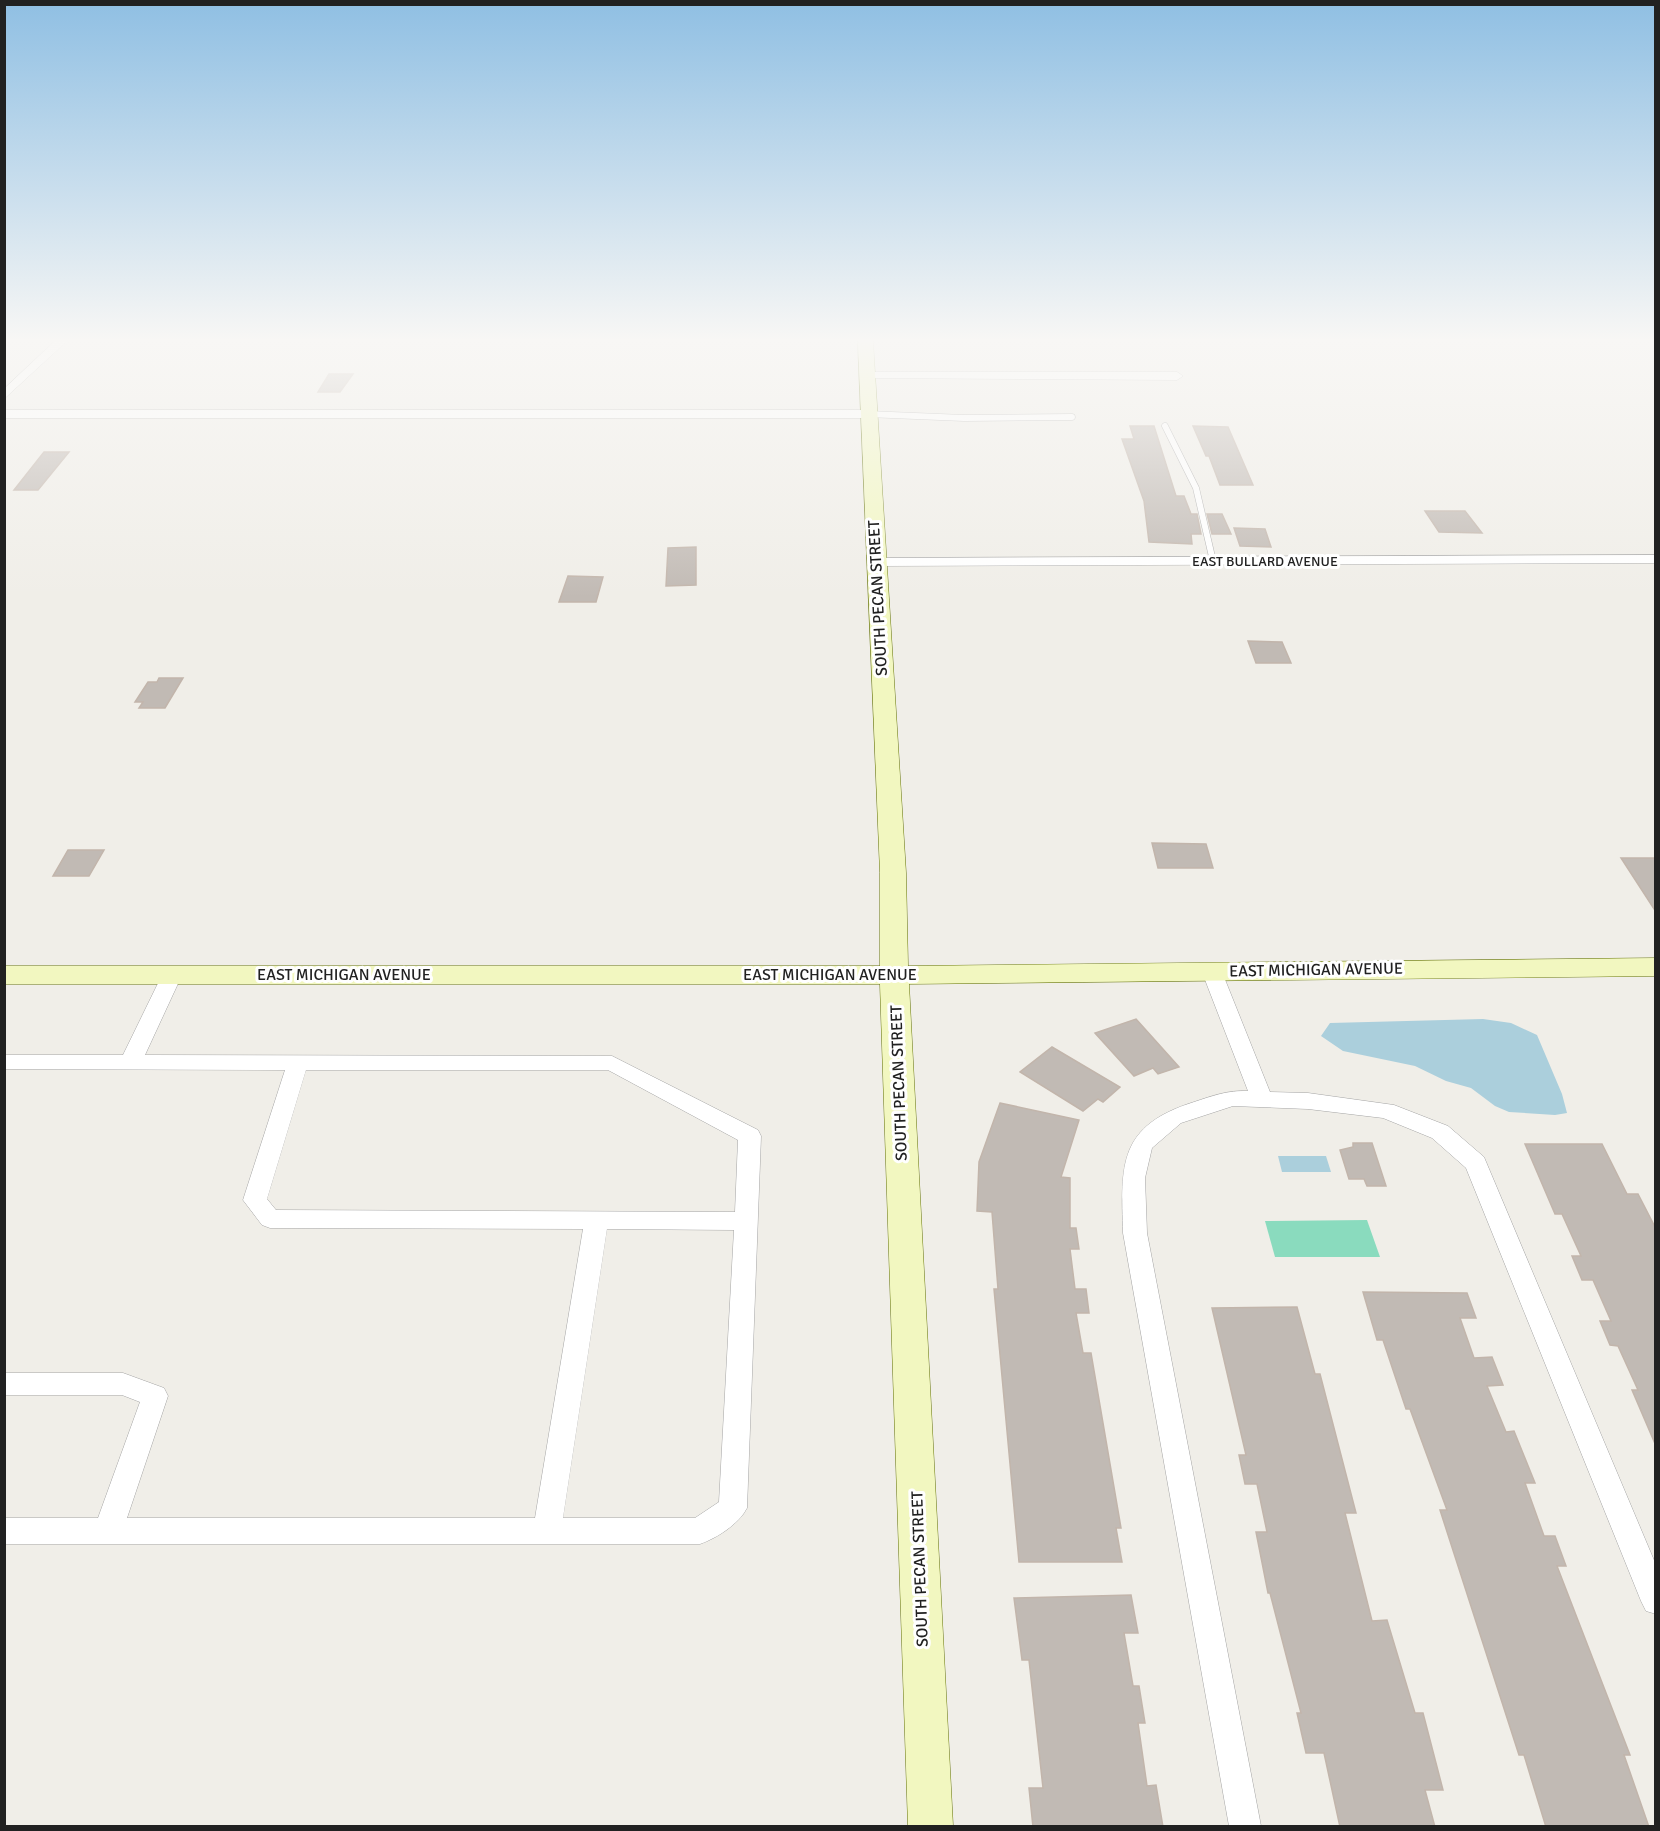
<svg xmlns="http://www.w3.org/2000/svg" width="1660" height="1831" font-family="Signika,sans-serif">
  <rect width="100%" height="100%" fill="#f0eee8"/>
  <polygon fill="#8adbbe" points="1367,1220 1380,1257 1275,1257 1265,1221"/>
  <g fill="#abcfdc">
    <polygon points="1483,1019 1511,1023 1537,1035 1562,1094 1567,1113 1555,1115 1509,1112 1495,1106 1471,1088 1446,1081 1415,1066 1343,1051 1321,1036 1330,1023"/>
    <polygon points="1278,1156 1326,1156 1331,1172 1282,1172"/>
  </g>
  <g fill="#c1bab4" stroke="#c2b5ab" stroke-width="1.5">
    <polygon points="329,374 353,374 340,392 318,392"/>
    <polygon points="1130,426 1154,426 1176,496 1184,496 1191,514 1197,514 1201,534 1191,534 1192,544 1149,542 1144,501 1122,439 1134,439"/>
    <polygon points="1193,426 1228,427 1253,485 1220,485 1209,456 1206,456"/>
    <polygon points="44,452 69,452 38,490 14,490"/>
    <polygon points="1425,511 1465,511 1482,533 1439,532"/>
    <polygon points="1207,514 1222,514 1231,534 1212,534"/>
    <polygon points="1234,528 1265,529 1271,547 1240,546"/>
    <polygon points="696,547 696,585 666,586 668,548"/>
    <polygon points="568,576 603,577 596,602 559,602"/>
    <polygon points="1248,641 1282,642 1291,663 1256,663"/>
    <polygon points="159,678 183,678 165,708 139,708 143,702 135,702 148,682 157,682"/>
    <polygon points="1152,843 1206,844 1213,868 1158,868"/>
    <polygon points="68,850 104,850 89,876 53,876"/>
    <polygon points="1621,858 1656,858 1656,912"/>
    <polygon points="1136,1019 1179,1067 1158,1074 1153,1068 1134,1076 1095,1033"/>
    <polygon points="1052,1047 1120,1087 1103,1102 1098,1099 1083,1111 1020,1072"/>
    <polygon points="1000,1103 1079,1120 1061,1177 1070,1178 1070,1228 1076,1228 1079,1249 1070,1249 1075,1289 1086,1289 1089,1313 1076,1313 1083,1353 1091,1353 1121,1528 1116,1528 1122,1562 1019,1562 994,1289 998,1289 992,1212 977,1211 979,1162"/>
    <polygon points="1353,1143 1372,1143 1386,1186 1367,1186 1364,1179 1349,1179 1340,1150 1353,1147"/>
    <polygon points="1525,1144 1602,1144 1627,1194 1638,1194 1656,1229 1656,1446 1632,1390 1638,1390 1618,1346 1610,1345 1600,1321 1611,1321 1593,1280 1582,1280 1572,1256 1581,1256 1562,1214 1555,1214"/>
    <polygon points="1363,1292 1467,1293 1476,1318 1460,1318 1474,1358 1492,1357 1503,1385 1487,1386 1506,1432 1514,1431 1535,1483 1525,1483 1544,1536 1555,1536 1566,1566 1557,1566 1630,1755 1624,1755 1649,1827 1546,1827 1524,1755 1519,1755 1440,1510 1447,1510 1410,1409 1406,1409 1383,1340 1377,1340"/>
    <polygon points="1297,1307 1315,1374 1320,1374 1356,1513 1345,1513 1372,1621 1387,1620 1415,1713 1423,1713 1443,1790 1425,1790 1435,1827 1340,1827 1324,1753 1306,1753 1297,1713 1301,1713 1270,1593 1268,1593 1256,1532 1267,1532 1257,1484 1245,1484 1239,1455 1246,1455 1212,1308"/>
    <polygon points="1131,1595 1138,1633 1124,1633 1133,1686 1139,1686 1145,1723 1138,1723 1147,1786 1156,1785 1163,1827 1033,1827 1029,1788 1043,1788 1029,1660 1022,1660 1014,1598"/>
  </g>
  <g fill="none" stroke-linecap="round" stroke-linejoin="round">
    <defs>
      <g id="lane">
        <polyline points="867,414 964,418 1072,417"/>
        <polyline points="1165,426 1196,488 1213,561"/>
      </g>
      <g id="street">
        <polygon points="55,341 67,341 4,399 4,389"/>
        <polygon points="867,372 1177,372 1183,376 1177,380 863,378 861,376"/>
        <polygon points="4,410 867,410 873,414 867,418 4,418"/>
        <polygon points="1656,555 1656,563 875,566 868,562 875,558"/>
        <path d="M1212,965l7,2 3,5 48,120 38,1 86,12 54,21 36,31 172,408v49l-10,-3 -5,-10 -175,-433 -34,-30 -49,-20 -75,-9 -75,-3 -52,17 -29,25 -7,30 2,55 114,593h-32l-106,-593c-2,-69 -5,-107 71,-131 18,-6 34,-12 54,-11l-46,-119 3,-5z"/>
        <path d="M172,968l7,2 3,5 -37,80 467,1 146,74 3,6 -14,372c-8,16 -30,30 -47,36h-696v-26h94l42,-116 -18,-7h-118v-22h119l41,15 4,8 -41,122h408l48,-289 -313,-1 -8,-3 -19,-25 42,-130 -281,-1v-14h119l39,-80 3,-5zM306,1070h302l130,70 -3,72 -459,-2 -9,-11zM607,1229l127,1 -15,272 -24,16h-132z"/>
      </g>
      <polygon id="secondary" points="858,341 873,341 906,873 908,966 1656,958 1656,976 909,984 953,1826 908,1826 880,984 4,984 4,966 880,966 880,873"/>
    </defs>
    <use href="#lane" stroke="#a5a5a5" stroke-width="7"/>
    <use href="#street" stroke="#a5a5a5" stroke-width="1"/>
    <use href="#secondary" stroke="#66740b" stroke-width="1"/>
    <use href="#lane" stroke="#fff" stroke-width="6"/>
    <use href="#street" fill="#fff" fill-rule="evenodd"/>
    <use href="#secondary" fill="#f2f7c0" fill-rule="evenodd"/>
  </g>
  <linearGradient id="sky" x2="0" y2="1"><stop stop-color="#8fbfe3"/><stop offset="0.57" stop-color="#f8f7f5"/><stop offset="1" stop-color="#f8f7f5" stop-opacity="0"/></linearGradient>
  <rect width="1660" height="597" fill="url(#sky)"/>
  <g text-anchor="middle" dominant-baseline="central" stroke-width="6" stroke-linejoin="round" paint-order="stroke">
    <g font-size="14" fill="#212121" stroke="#fff">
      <text x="1265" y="561">EAST BULLARD AVENUE</text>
    </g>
    <g font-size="16" fill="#212121" stroke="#fff">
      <text transform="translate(878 598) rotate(-93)">SOUTH PECAN STREET</text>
      <text transform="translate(1316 970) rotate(-1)">EAST MICHIGAN AVENUE</text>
      <text x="344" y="975">EAST MICHIGAN AVENUE</text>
      <text x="830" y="975">EAST MICHIGAN AVENUE</text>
      <text transform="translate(899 1083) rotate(-92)">SOUTH PECAN STREET</text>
      <text transform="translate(920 1569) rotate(-92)">SOUTH PECAN STREET</text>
    </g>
  </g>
  <rect width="1660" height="1831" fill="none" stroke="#212121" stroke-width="12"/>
</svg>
